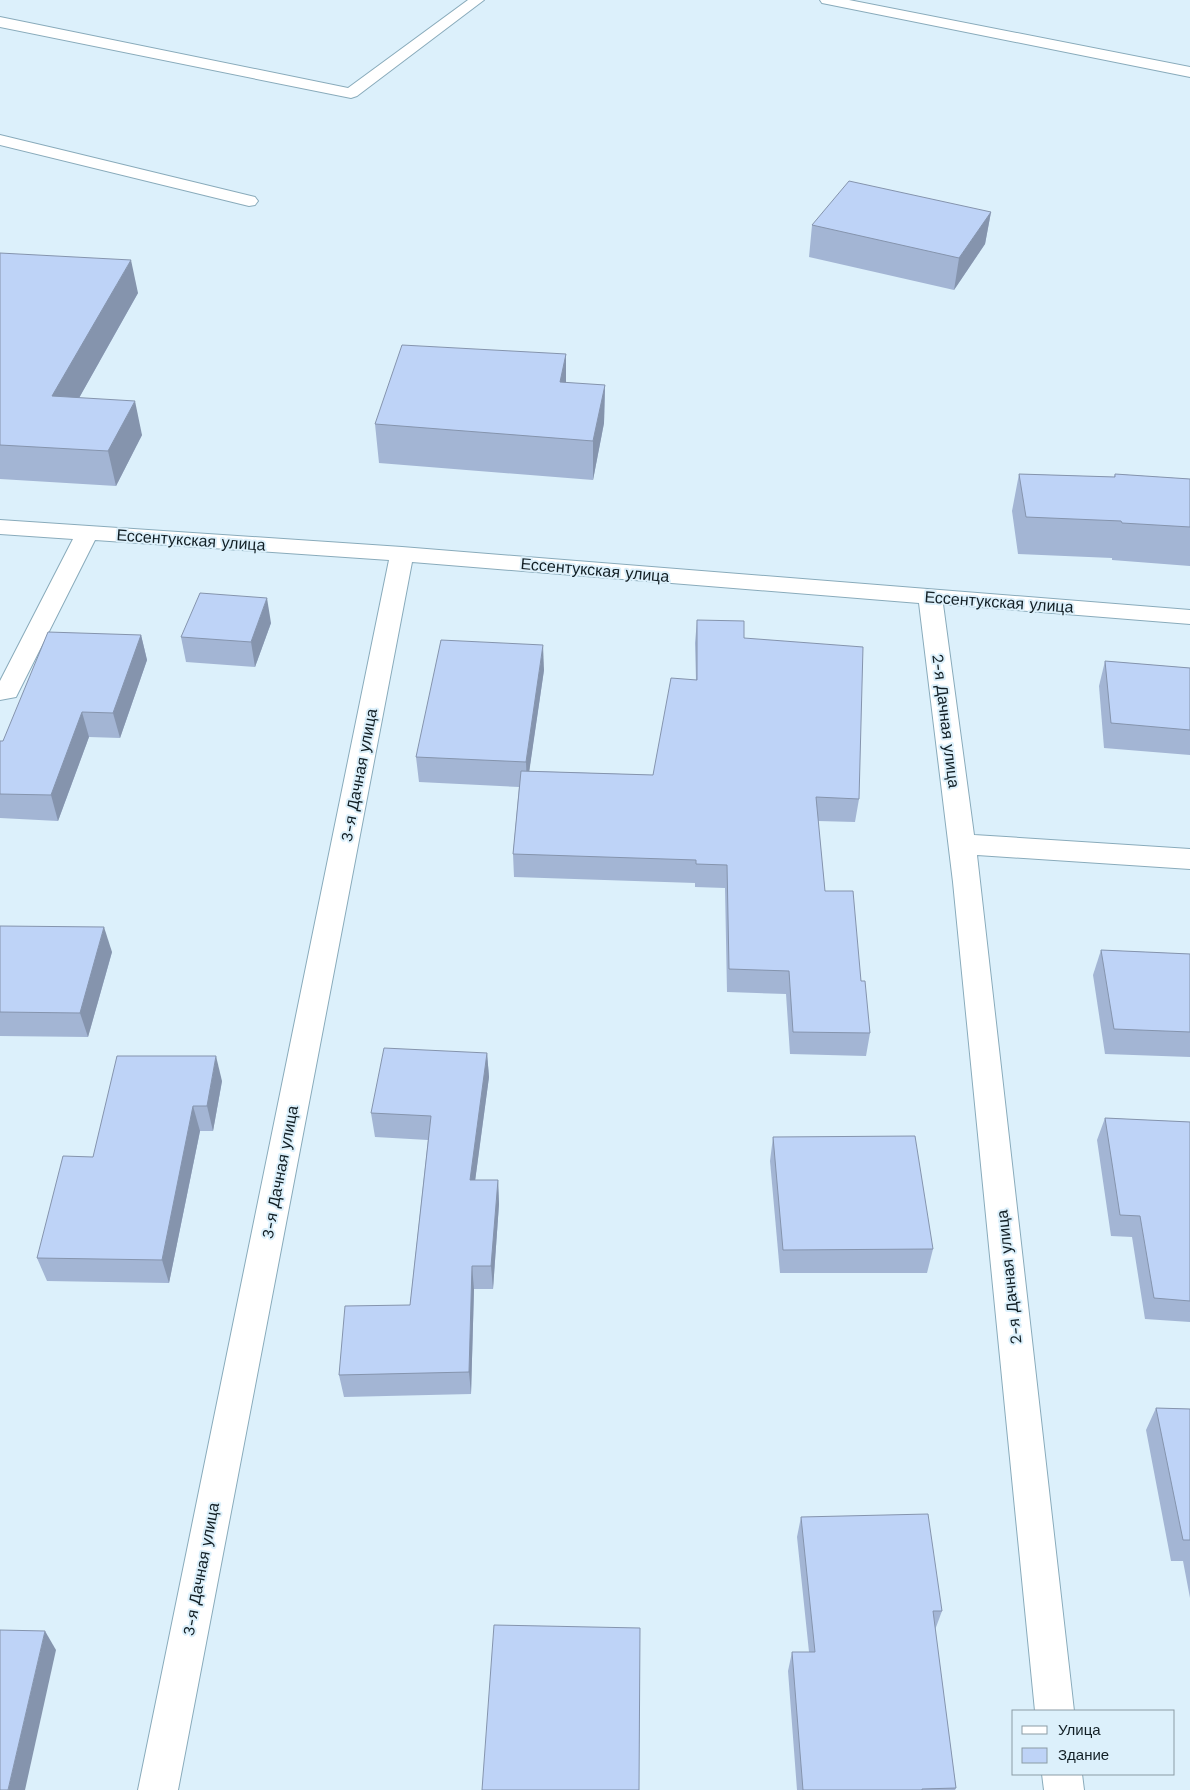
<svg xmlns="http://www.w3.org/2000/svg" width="1190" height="1790" font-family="'Work Sans',sans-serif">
  <rect width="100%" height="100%" fill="#dcf0fb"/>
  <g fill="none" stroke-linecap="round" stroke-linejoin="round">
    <defs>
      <g id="minor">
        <polygon points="468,0 484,0 357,96 351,98 0,27 0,17 348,88"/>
        <polygon points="820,0 849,0 1190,67 1190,77 827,4 822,3"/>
        <polygon points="0,135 255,197 258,201 255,205 249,206 0,145"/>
        <polygon points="0,520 402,547 1190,610 1190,624 943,604 974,835 1190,849 1190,869 977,855 1074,1711 1035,1711 953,882 919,603 412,562 178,1790 138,1790 389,560 95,540 19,691 16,697 0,700 0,681 73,539 0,534"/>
        <polygon points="1042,1774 1082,1774 1084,1790 1044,1790"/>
      </g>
    </defs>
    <use href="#minor" stroke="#89abbb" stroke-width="2"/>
    <use href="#minor" fill="#fff" fill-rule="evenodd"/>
  </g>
  <g fill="#a3b5d4">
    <polygon points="991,212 985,244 954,290 809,257 812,225"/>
    <polygon points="0,253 138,293 79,398 142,435 116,486 0,479"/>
    <polygon points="566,354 566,383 605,385 604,423 593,480 379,463 375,424"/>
    <polygon points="1019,474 1114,477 1115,474 1190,479 1190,566 1112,560 1112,558 1018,554 1012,511"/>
    <polygon points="697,620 744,638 859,799 855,822 818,821 825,891 861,981 870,1033 866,1056 790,1054 786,994 727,992 725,888 695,887 695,883 514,877 513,854 519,787 419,782 416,757 544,670 529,771 653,775 696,680 695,643"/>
    <polygon points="271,623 255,667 186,662 181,637"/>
    <polygon points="141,635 147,660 120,738 89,737 58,821 0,818 0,741 3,741"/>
    <polygon points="1105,661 1190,668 1190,755 1104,748 1099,686"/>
    <polygon points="0,926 112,952 88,1037 0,1036"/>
    <polygon points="1101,950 1190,954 1190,1057 1105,1054 1093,975"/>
    <polygon points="487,1053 489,1077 475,1180 498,1180 499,1204 493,1289 474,1289 471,1394 344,1397 339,1375 410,1305 428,1140 375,1137 371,1113"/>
    <polygon points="222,1081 213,1131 200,1131 169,1283 47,1281 37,1258 93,1157"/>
    <polygon points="1105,1118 1190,1122 1190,1322 1145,1319 1132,1237 1111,1236 1097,1140"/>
    <polygon points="773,1137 933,1249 927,1273 780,1273 770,1161"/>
    <polygon points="1156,1408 1190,1409 1190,1598 1183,1561 1171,1561 1146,1430"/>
    <polygon points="801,1517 942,1611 935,1630 956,1788 955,1790 797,1790 788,1671 792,1652 809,1652 797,1537"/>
  </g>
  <g fill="#8594ad">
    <polygon points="991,212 985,244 954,290 959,258"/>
    <polygon points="131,260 138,293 61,430 52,396"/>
    <polygon points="566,354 566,392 560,382"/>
    <polygon points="605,385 604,423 593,480 593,441"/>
    <polygon points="135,401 142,435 116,486 108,451"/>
    <polygon points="267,598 271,623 255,667 251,642"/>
    <polygon points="141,635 147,660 120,738 113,713"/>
    <polygon points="543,645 544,670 527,787 526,762"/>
    <polygon points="82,712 89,737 58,821 51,795"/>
    <polygon points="104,927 112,952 88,1037 80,1013"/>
    <polygon points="487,1053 489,1077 472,1204 470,1180"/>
    <polygon points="216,1056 222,1081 213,1131 207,1106"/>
    <polygon points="193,1106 200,1131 169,1283 162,1260"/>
    <polygon points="498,1180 499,1204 493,1289 491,1266"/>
    <polygon points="472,1266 474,1289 471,1394 469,1372"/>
    <polygon points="45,1631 56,1650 25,1790 8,1790"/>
  </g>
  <g fill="#bed3f7" stroke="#8594ad">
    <polygon points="849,181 991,212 959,258 812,225"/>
    <polygon points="0,253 131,260 52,396 135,401 108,451 0,445"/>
    <polygon points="402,345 566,354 560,382 605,385 593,441 375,424"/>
    <polygon points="1019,474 1115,477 1115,474 1190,479 1190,527 1122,523 1121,521 1026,517"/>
    <polygon points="200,593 267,598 251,642 181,637"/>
    <polygon points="697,620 744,621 744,638 863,647 859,799 816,797 825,891 853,891 861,981 865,981 870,1033 793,1032 789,971 729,969 727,865 696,864 696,860 513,854 521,771 653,775 671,678 697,680"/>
    <polygon points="48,632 141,635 113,713 82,712 51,795 0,794 0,741 3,741"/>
    <polygon points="441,640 543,645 526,762 416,757"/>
    <polygon points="1105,661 1190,668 1190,730 1111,723"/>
    <polygon points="0,926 104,927 80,1013 0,1012"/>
    <polygon points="1101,950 1190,954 1190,1032 1114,1029"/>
    <polygon points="384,1048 487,1053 470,1180 498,1180 491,1266 472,1266 469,1372 339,1375 345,1306 410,1305 431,1116 371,1113"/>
    <polygon points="117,1056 216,1056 207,1106 193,1106 162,1260 37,1258 63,1156 93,1157"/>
    <polygon points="1105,1118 1190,1122 1190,1301 1154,1298 1140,1216 1120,1215"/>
    <polygon points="915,1136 933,1249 783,1250 773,1137"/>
    <polygon points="1156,1408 1190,1409 1190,1540 1183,1540"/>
    <polygon points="928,1514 942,1611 933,1611 956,1788 922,1789 922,1790 803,1790 792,1652 815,1652 801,1517"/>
    <polygon points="494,1625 640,1628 639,1790 482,1790"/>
    <polygon points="0,1630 45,1631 8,1790 0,1790"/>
  </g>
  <g text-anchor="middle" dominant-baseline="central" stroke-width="4" stroke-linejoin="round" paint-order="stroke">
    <g font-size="16" fill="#121f25" stroke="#dcf0fb">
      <text transform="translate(191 540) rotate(4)">Ессентукская улица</text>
      <text transform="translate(595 570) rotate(5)">Ессентукская улица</text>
      <text transform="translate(999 602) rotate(4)">Ессентукская улица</text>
      <text transform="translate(946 721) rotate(83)">2-я Дачная улица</text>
      <text transform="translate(359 775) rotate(-79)">3-я Дачная улица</text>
      <text transform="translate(280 1172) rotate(-79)">3-я Дачная улица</text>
      <text transform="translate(1009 1277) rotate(-96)">2-я Дачная улица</text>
      <text transform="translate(201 1569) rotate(-79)">3-я Дачная улица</text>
    </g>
  </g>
  <rect x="1012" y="1710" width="162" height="65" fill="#dcf0fb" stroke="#8b9ca5"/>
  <rect x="1022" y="1726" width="25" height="8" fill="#ffffff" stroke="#8b9ca5"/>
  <text x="1058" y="1735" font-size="15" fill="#121f25">Улица</text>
  <rect x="1022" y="1748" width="25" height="15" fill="#bed3f7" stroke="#8b9ca5"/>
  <text x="1058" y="1760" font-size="15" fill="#121f25">Здание</text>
</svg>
